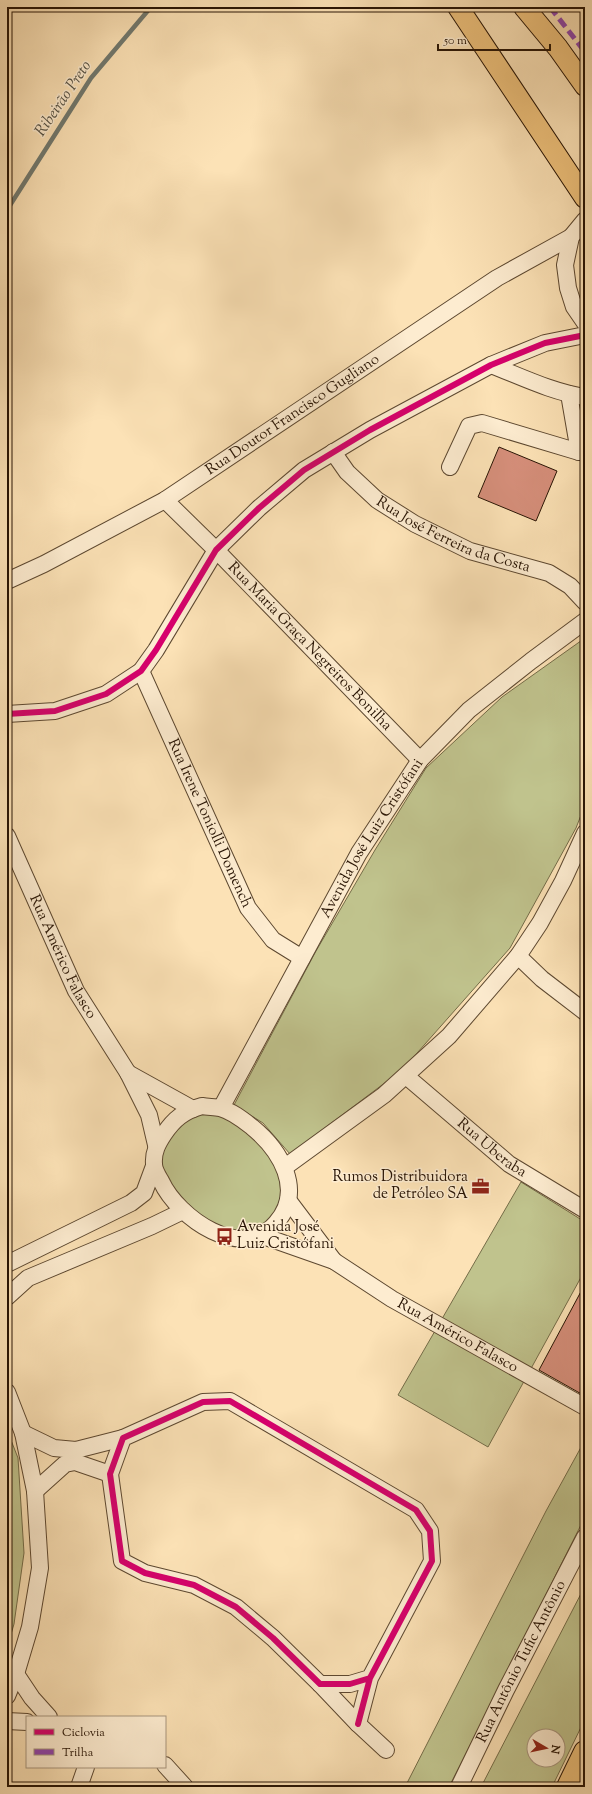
<svg xmlns="http://www.w3.org/2000/svg" width="592" height="1794" font-family="'Sorts Mill Goudy',serif">
  <rect width="100%" height="100%" fill="#fce2b6"/>
  <filter id="stains"><feTurbulence type="fractalNoise" baseFrequency=".005" numOctaves="4"/><feColorMatrix values="0 0 0 0 .2 0 0 0 0 .09 0 0 0 0 .02 0 0 0 .5 -.17"/></filter>
  <radialGradient id="worn" r=".72"><stop offset=".6" stop-color="#630" stop-opacity="0"/><stop offset="1" stop-color="#630" stop-opacity=".3"/></radialGradient>
  <g fill="#c0c38d" stroke="#746c48" fill-rule="evenodd">
    <polygon points="585,638 585,805 576,828 510,948 402,1070 290,1154 263,1123 234,1105 316,951 375,850 426,768 502,697"/>
    <polygon points="196,1112 220,1113 258,1137 281,1167 282,1202 269,1226 239,1235 205,1220 183,1206 158,1165 175,1123"/>
    <polygon points="521,1182 585,1222 585,1270 488,1447 398,1395"/>
    <polygon points="7,1430 18,1458 24,1553 14,1624 7,1648"/>
    <polygon points="585,1440 585,1517 449,1787 405,1787 546,1511"/>
    <path d="M585,1586v133l-33,68h-71zM534,1736h24v24h-24z"/>
  </g>
  <g fill="none" stroke-linecap="round" stroke-linejoin="round">
    <polyline stroke="#71796f" stroke-width="4.5" points="7,210 91,78 151,7"/>
  </g>
  <g fill="#d68f7b" stroke="#281404">
    <polygon points="499,447 557,471 536,521 478,497"/>
    <polygon points="585,1284 585,1396 539,1370"/>
  </g>
  <g fill="none" stroke-linecap="round" stroke-linejoin="round">
    <defs>
      <g id="minor">
        <polyline points="585,220 571,237 565,265 568,288 574,307 585,323"/>
        <path d="M491,365c31,12 61,27 94,32"/>
        <polyline points="569,394 579,452 585,452"/>
        <path id="s1" d="M333,452l14,20 30,28 38,24 55,27 79,22 21,13 15,16"/>
        <polyline points="450,467 469,426 482,423 579,452"/>
        <path id="s2" d="M165,500l51,50 204,210"/>
        <path id="s3" d="M7,581l37,-17 121,-64 332,-222 74,-41"/>
        <path id="s4" d="M141,671l107,237 25,32 29,18"/>
        <polyline points="7,714 55,711 106,694 141,671 156,650 216,550 259,508 304,470 370,430 491,365 545,343 585,335"/>
        <path id="s5" d="M7,836l69,155 52,82 21,42 7,30"/>
        <polyline points="518,956 542,979 585,1012"/>
        <polyline points="128,1073 193,1109"/>
        <path id="s6" d="M406,1076l103,88 76,46"/>
        <path d="M202,1106c6,1 13,1 18,2 12,3 23,12 32,19 28,23 53,63 24,96 -34,40 -98,-5 -115,-42 -3,-5 -7,-11 -7,-17 -1,-12 4,-21 10,-30 10,-15 20,-23 38,-28z"/>
        <path id="s7" d="M221,1108l138,-255 61,-93 49,-50 62,-49 54,-40"/>
        <polyline points="285,1167 384,1095 449,1036 518,956 540,923 563,881 585,833"/>
        <polyline points="288,1200 334,1261"/>
        <path id="s8" d="M260,1235l74,26 58,38 193,108"/>
        <polyline points="7,1264 131,1203 144,1193 154,1166"/>
        <polyline points="7,1297 28,1278 152,1226 183,1211"/>
        <polyline points="7,1392 23,1433 35,1491 40,1568 30,1627 16,1674 7,1696"/>
        <polyline points="23,1433 54,1448 76,1450 123,1438"/>
        <polyline points="35,1491 65,1464 75,1462 110,1474"/>
        <polyline points="16,1674 32,1698 49,1717"/>
        <polyline points="320,1684 358,1724 386,1750"/>
        <polyline points="7,1721 27,1722"/>
        <polyline points="358,1724 370,1678 432,1561 430,1531 416,1510 230,1401 203,1402 123,1438 110,1474 122,1561 145,1573 194,1585 236,1607 273,1638 320,1684 350,1684 370,1678"/>
        <polyline points="165,1765 185,1787"/>
        <polyline points="79,1787 86,1767"/>
        <path id="s9" d="M459,1787l47,-97 79,-153"/>
      </g>
      <g id="major">
        <polyline points="458,7 585,198"/>
        <polyline points="524,7 558,48 585,86"/>
      </g>
      <polyline id="highway" points="568,1787 585,1752"/>
    </defs>
    <use href="#minor" stroke="#5d4830" stroke-width="18"/>
    <use href="#major" stroke="#281404" stroke-width="22"/>
    <use href="#highway" stroke="#281404" stroke-width="24"/>
    <use href="#minor" stroke="#fdecd0" stroke-width="16"/>
    <use href="#major" stroke="#eec17b" stroke-width="20"/>
    <use href="#highway" stroke="#eec17b" stroke-width="22"/>
    <polyline stroke="#8e44ad" stroke-width="5" stroke-dasharray="10 5" stroke-linecap="butt" points="550,7 585,52"/>
    <defs>
      <g id="cycleway">
        <polyline points="7,714 55,711 106,694 141,671 156,650 216,550 259,508 304,470 370,430 491,365 545,343 585,335"/>
        <polyline points="358,1724 370,1678 432,1561 430,1531 416,1510 230,1401 203,1402 123,1438 110,1474 122,1561 145,1573 194,1585 236,1607 273,1638 320,1684 350,1684 370,1678"/>
      </g>
    </defs>
    <use href="#cycleway" stroke="#fdecd0" stroke-width="8"/>
    <use href="#cycleway" stroke="#d6006c" stroke-width="6"/>
  </g>
  <defs>
    <symbol id="office-bare" viewBox="-9 -9 18 18"><path d="M-6-3h4V-5.5h4V-3h4V5H-6ZM-1-4.5V-3h2v-1.5ZM-6 0V1H6V0Z" fill="#8f2418" stroke="#fdecd0" stroke-width="2.5" paint-order="stroke"/></symbol>
    <symbol id="bus-bare" viewBox="-9 -9 18 18"><path d="M-5-6H5V4H4V6H2V4H-2V6H-4V4H-5ZM-3.5-4V0h7V-4ZM-3.5 1.2v1.5H-2V1.2ZM2 1.2v1.5H3.5V1.2Z" fill="#8f2418" stroke="#fdecd0" stroke-width="2.5" paint-order="stroke"/></symbol>
  </defs>
  <g fill-rule="evenodd">
    <use href="#office-bare" x="468" y="1174" width="25" height="25"/>
    <use href="#bus-bare" x="212" y="1224" width="25" height="25"/>
  </g>
  <g text-anchor="middle" dominant-baseline="central" stroke-width="3" stroke-linejoin="round" paint-order="stroke">
    <g font-size="15" fill="#281404" stroke="#fdecd0">
      <text stroke="none"><textPath href="#s3" startOffset="331">Rua Doutor Francisco Gugliano</textPath></text>
      <text stroke="none"><textPath href="#s1" startOffset="150">Rua José Ferreira da Costa</textPath></text>
      <text stroke="none"><textPath href="#s2" startOffset="206">Rua Maria Graça Negreiros Bonilha</textPath></text>
      <text stroke="none"><textPath href="#s4" startOffset="167">Rua Irene Toniolli Domench</textPath></text>
      <text stroke="none"><textPath href="#s7" startOffset="309">Avenida José Luiz Cristófani</textPath></text>
      <text stroke="none"><textPath href="#s5" startOffset="133">Rua Américo Falasco</textPath></text>
      <text stroke="none"><textPath href="#s6" startOffset="112">Rua Uberaba</textPath></text>
      <text stroke="none"><textPath href="#s8" startOffset="223">Rua Américo Falasco</textPath></text>
      <text stroke="none"><textPath href="#s9" startOffset="140">Rua Antônio Tufic Antônio</textPath></text>
    </g>
    <g font-size="15" fill="#281404" stroke="#fdecd0" text-anchor="end">
      <text x="468" y="1177">Rumos Distribuidora<tspan x="468" dy="17">de Petróleo SA</tspan></text>
      <text x="237" y="1227" text-anchor="start">Avenida José<tspan x="237" dy="17">Luiz Cristófani</tspan></text>
    </g>
    <g font-size="16" font-style="italic" fill="#524f42" stroke="#fdecd0">
      <text transform="translate(64 99) rotate(-56)">Ribeirão Preto</text>
    </g>
  </g>
  <rect width="592" height="1794" fill="none" stroke="#fce2b6" stroke-width="24"/>
  <rect x="8" y="8" width="576" height="1778" fill="none" stroke="#281404" stroke-width="2"/>
  <rect x="12" y="12" width="568" height="1770" fill="none" stroke="#281404"/>
  <rect x="26" y="1716" width="140" height="52" fill="#fdecd0" stroke="#a8967e"/>
  <rect x="34" y="1729" width="20" height="6" fill="#d6006c" stroke="#a8967e"/>
  <text x="62" y="1736" font-size="12" fill="#281404">Ciclovia</text>
  <rect x="34" y="1749" width="20" height="6" fill="#8e44ad" stroke="#a8967e"/>
  <text x="62" y="1756" font-size="12" fill="#281404">Trilha</text>
  <g transform="translate(546 1748) rotate(99)"><circle r="19" fill="#fdecd0" stroke="#a8967e"/>
  <path d="M0-3L7 15L0 10L-7 15Z" fill="#8f2418"/>
  <text y="-6" font-size="11" font-weight="bold" text-anchor="middle" fill="#281404">N</text>
  </g>
  <path d="M438 44v6h112v-6" fill="none" stroke="#281404" stroke-width="2"/>
  <text x="444" y="44" font-size="12" fill="#281404" stroke="#fdecd0" stroke-width="3" paint-order="stroke">50 m</text>
  <rect width="100%" height="100%" filter="url(#stains)"/>
  <rect width="100%" height="100%" fill="url(#worn)"/>
</svg>
